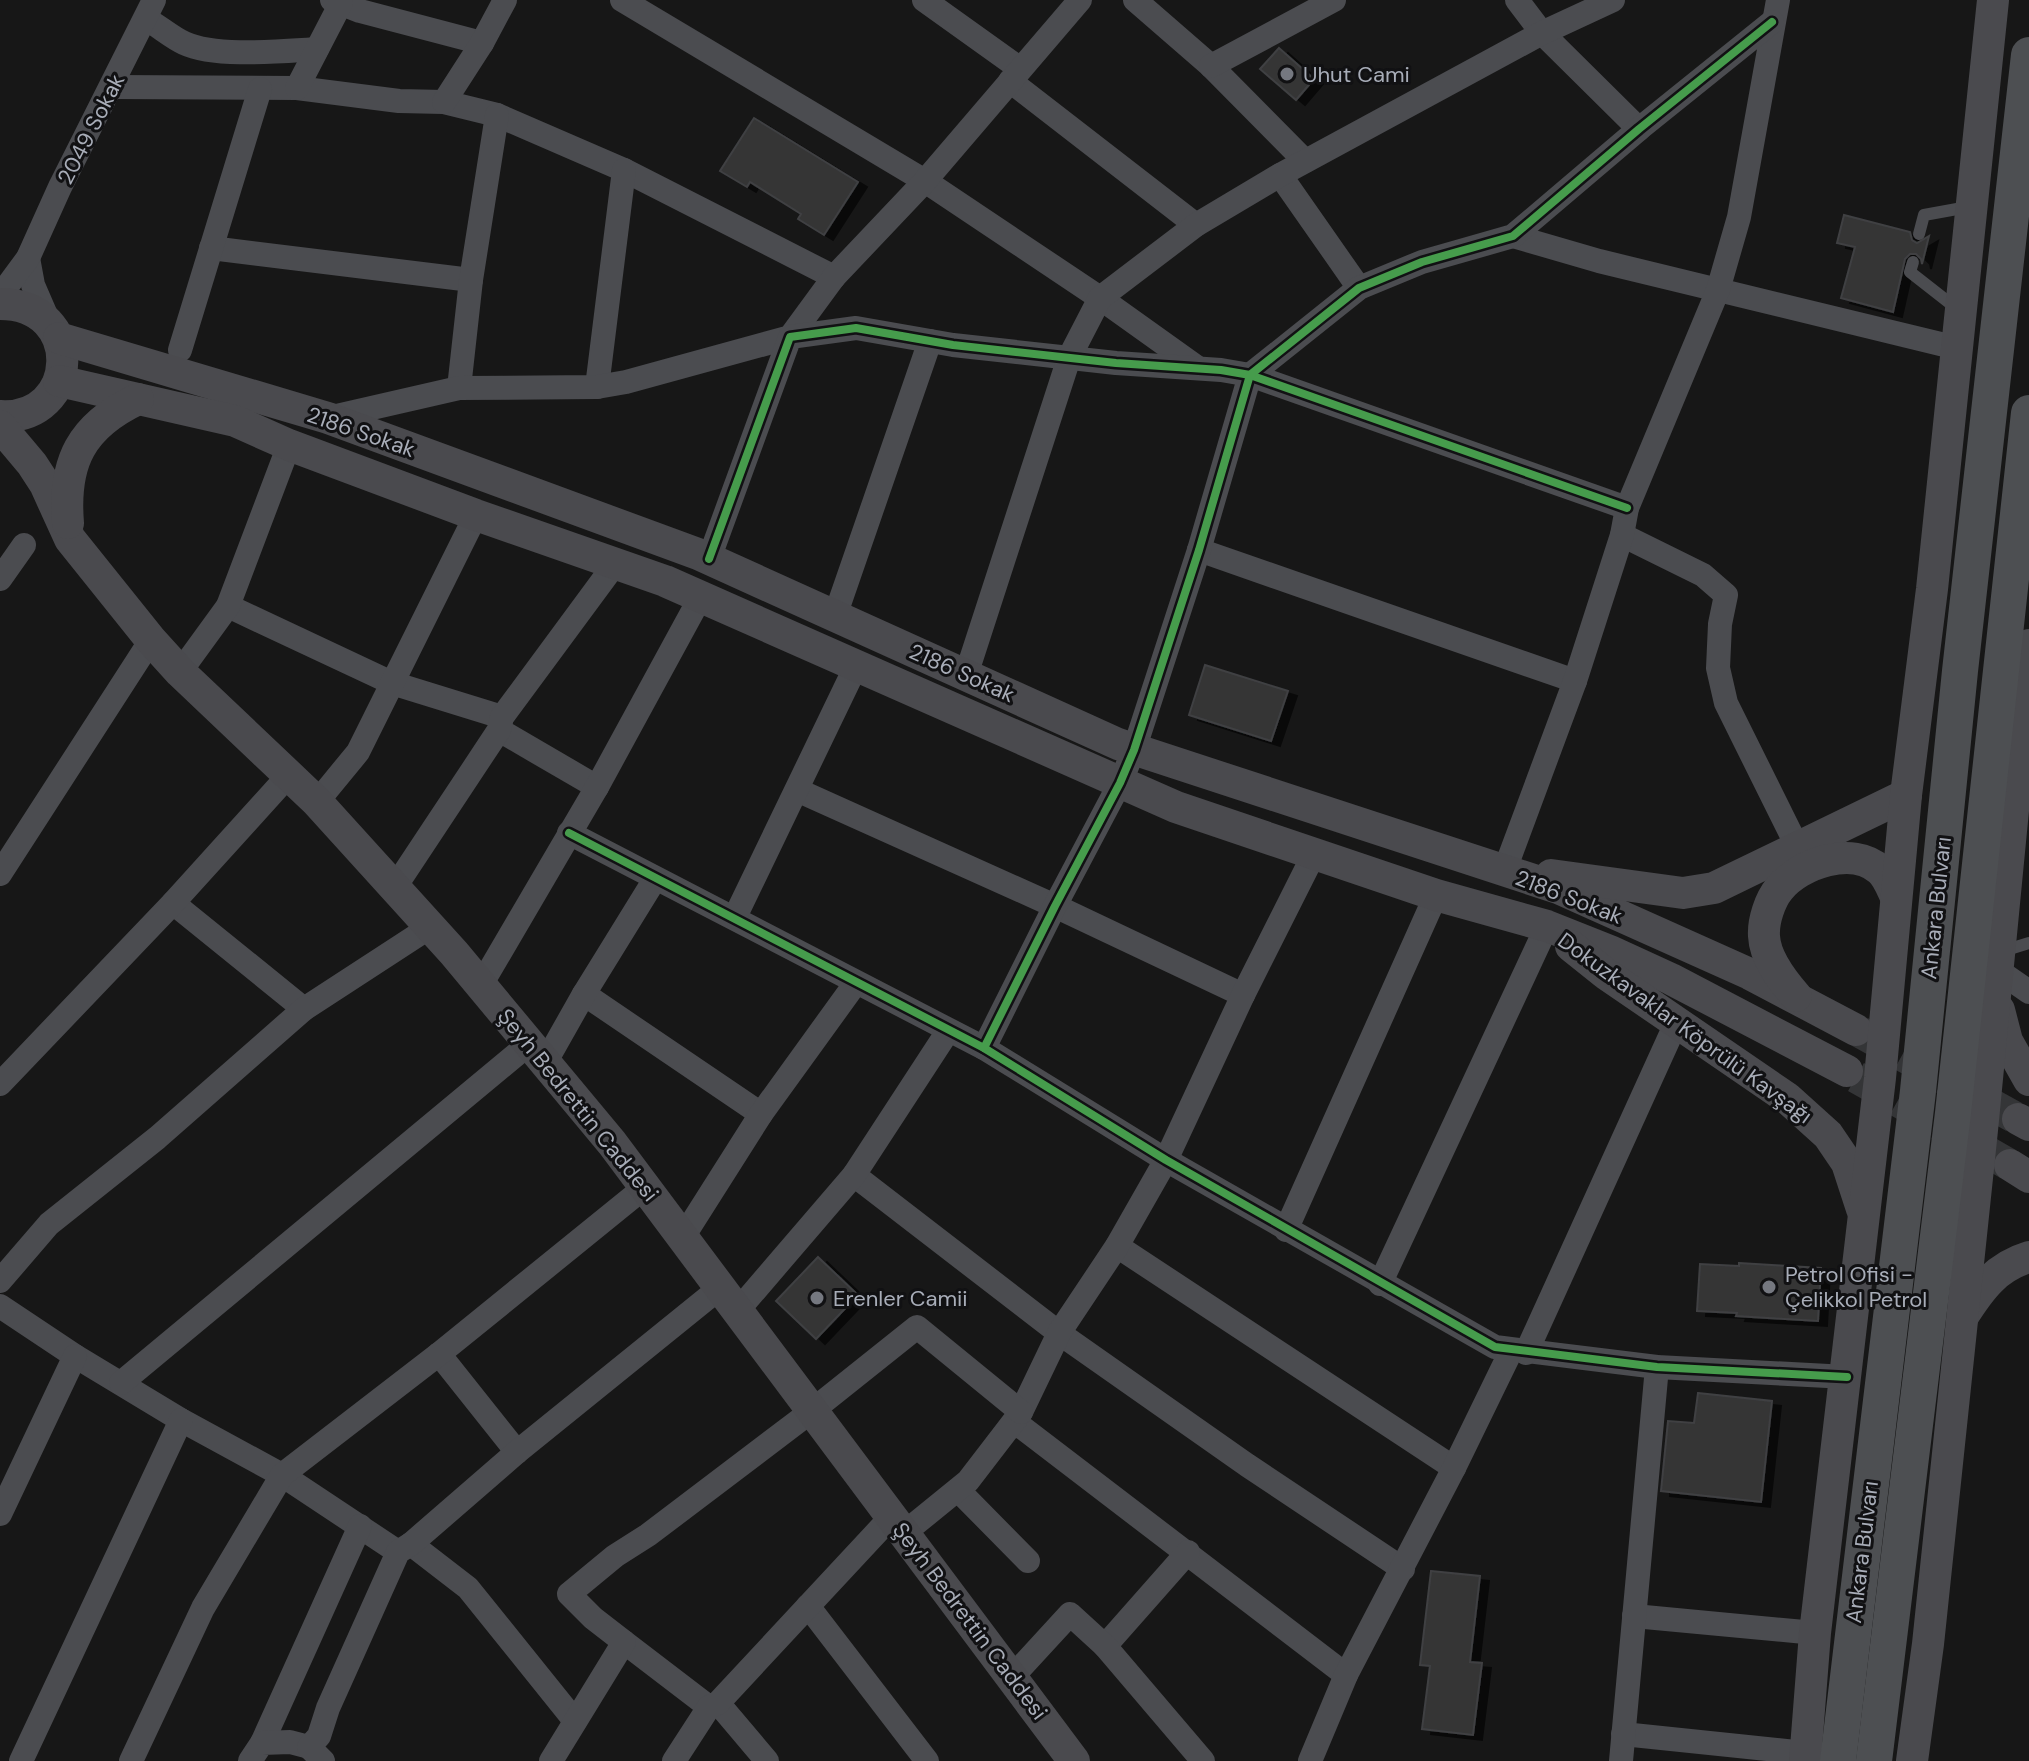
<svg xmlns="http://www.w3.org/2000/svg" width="2029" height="1761" font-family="'DM Sans',sans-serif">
  <defs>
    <filter id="shadow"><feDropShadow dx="9" dy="5" stdDeviation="0" flood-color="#0009"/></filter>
  </defs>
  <rect width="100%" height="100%" fill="#171717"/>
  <g fill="#353536" stroke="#3f4043" stroke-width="2" filter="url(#shadow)">
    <polygon points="1279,48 1314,79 1296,100 1260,69"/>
    <polygon points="754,118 858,182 824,235 798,219 801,214 750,182 747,187 720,171"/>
    <polygon points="1844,215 1910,232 1912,240 1917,243 1929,236 1922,264 1921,259 1916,254 1910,254 1905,259 1893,312 1841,298 1855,247 1837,243"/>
    <polygon points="1205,665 1288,691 1271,741 1189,715"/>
    <polygon points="818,1257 858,1295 816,1339 776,1301"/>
    <polygon points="1739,1263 1821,1268 1818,1321 1736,1316 1737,1313 1697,1311 1700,1264 1739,1266"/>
    <polygon points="1698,1393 1772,1401 1761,1502 1661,1491 1668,1421 1694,1423"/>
    <polygon points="1431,1571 1480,1576 1470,1662 1482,1663 1473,1735 1422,1729 1430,1666 1420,1665"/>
  </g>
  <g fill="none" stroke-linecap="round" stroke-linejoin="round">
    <g stroke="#343537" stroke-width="32" stroke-dasharray="32 16" stroke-linecap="butt">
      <polyline points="1860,1032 2018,1119"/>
      <polyline points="1856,1077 2010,1165"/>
    </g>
    <g stroke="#4b4c50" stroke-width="12">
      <polyline points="1919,234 1924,215 1968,207"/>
      <polyline points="1913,262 1910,272 1956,308"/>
      <polyline points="2003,951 2029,943"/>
    </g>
    <g stroke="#4b4c50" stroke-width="24">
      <polyline points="332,0 360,11 482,43"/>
      <polyline points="622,0 925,181 1100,298 1198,368"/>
      <polyline points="924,0 1019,68"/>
      <polyline points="1135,0 1211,66 1305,161"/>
      <polyline points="1517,0 1542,33 1639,129"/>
      <path d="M146,19c13,7 25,18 38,24 32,15 98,8 133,6"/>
      <polyline points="1211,66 1334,0"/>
      <polyline points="1010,81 1196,225"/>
      <polyline points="113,87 297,88 399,101 444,102 497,115 624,170 834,277"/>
      <polyline points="297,88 341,3"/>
      <polyline points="444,102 482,43 505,0"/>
      <polyline points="1280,175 1359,288"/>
      <polyline points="1513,236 1599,261 1957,348"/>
      <polyline points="211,248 471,280"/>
      <polyline points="28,258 33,285 49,322"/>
      <polyline points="0,296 28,258 60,187 154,0"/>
      <polyline points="180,350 260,89"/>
      <polyline points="597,387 624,170"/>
      <polyline points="459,388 471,280 497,115"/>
      <polyline points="328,418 459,388 597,387 626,382 790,337 834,277 925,181 1080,0"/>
      <polyline points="1622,535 1703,575 1726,595 1720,624 1718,668 1726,703 1797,846"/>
      <polyline points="1199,550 1575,681"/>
      <polyline points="709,559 790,337 856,328 953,345 1116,363 1221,370 1250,375 1627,508"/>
      <polyline points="0,579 24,545"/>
      <polyline points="228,606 392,683 502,717"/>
      <polyline points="835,616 930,341"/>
      <polyline points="180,672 228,606 289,445"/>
      <polyline points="966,675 1069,358 1100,298 1196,225 1280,175 1542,33 1613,0"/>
      <polyline points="499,730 597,787"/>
      <polyline points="797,790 1055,906 1243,995"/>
      <polyline points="317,802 358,752 476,515"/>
      <polyline points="569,833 984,1048 1166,1160 1495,1347 1657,1367 1847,1377"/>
      <polyline points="1504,872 1575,681 1622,535 1627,508 1718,290 1739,217 1778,0"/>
      <polyline points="0,874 151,640"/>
      <polyline points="395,887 499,730 502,717 615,564"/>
      <polyline points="173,903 304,1009"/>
      <polyline points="735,917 856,666"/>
      <polyline points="1996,969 2029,992"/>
      <polyline points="481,985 597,787 700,598"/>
      <polyline points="584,994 761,1114"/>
      <polyline points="984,1048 1055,906 1120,783 1134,750 1199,550 1250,375 1359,288 1422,262 1513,236 1639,129 1772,22"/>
      <polyline points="545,1063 584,994 655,879"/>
      <polyline points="0,1084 173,903 288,776"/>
      <polyline points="854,1175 1059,1333 1247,1465 1403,1569"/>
      <polyline points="1286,1230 1436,895"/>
      <polyline points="683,1237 761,1114 855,984"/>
      <polyline points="1117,1246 1454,1468"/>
      <polyline points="0,1281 49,1224 157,1138 304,1009 430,927"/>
      <polyline points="1380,1284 1547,926"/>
      <polyline points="0,1306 75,1356 181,1420 282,1475 398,1552"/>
      <polyline points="739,1309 854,1175 948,1031"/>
      <polyline points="1526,1353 1677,1021"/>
      <polyline points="439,1354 517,1452"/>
      <polyline points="121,1383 530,1043"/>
      <polyline points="1015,1422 1346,1675"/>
      <polyline points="958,1490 1028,1561"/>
      <polyline points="0,1514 75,1356"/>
      <polyline points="904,1533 968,1481 1021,1412 1059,1333 1117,1246 1166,1160 1243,995 1314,854"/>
      <polyline points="411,1544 468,1588 575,1721"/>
      <polyline points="808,1606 927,1761"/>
      <polyline points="1634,1616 1815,1633"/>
      <polyline points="624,1642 709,1707"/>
      <polyline points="1105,1646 1188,1552"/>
      <polyline points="1012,1677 1070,1614 1105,1646 1203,1761"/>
      <polyline points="718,1703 767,1761"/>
      <polyline points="1623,1734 1805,1753"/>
      <polyline points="262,1743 360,1526"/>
      <polyline points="21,1761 181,1420"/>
      <polyline points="131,1761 203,1608 282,1475 439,1354 645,1187"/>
      <polyline points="250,1761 262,1743 290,1742 309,1747"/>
      <polyline points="323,1761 309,1747 319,1736 328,1708 398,1552 411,1544 517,1452 721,1287"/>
      <polyline points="551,1761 624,1642 593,1618 569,1594 615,1556 648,1535 813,1410 917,1327 1021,1412"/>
      <polyline points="674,1761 709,1707 718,1703 892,1516"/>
      <polyline points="1310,1761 1346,1675 1454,1468 1511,1351"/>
      <polyline points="1621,1761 1657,1367"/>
    </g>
    <g stroke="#4a4a4e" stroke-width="32">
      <path d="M0,304c86,0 80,117 0,112"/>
      <polyline points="59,338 328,418 698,554 1118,744 1558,888 1750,974 1856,1030"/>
      <polyline points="59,381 235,421 289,445 476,515 665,581 1176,807 1436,895 1547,926 1610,951 1671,979 1847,1071"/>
      <polyline points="0,426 32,464 45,484 70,539 151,640 180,672 317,802 454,953 612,1143 1074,1761"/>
      <path d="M68,523c-5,-61 13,-97 70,-124"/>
      <polyline points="1551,875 1683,893 1714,888 1906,795"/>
      <polyline points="1571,946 1606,974 1787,1098 1828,1135 1847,1163 1862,1209"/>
      <path d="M1796,996c-14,-16 -31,-38 -32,-60 -1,-15 6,-36 15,-47 21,-26 74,-44 101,-19 8,7 12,19 16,27"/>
      <polyline points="1999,1010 2007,1041 2029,1080"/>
      <polyline points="2018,1119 2029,1125"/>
      <polyline points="2010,1165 2029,1177"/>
      <path d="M1963,1316c18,-28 33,-49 66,-59"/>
      <polyline points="1805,1761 1815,1633 1880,1078 1906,795 1932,589 1993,0"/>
      <polyline points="1912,1761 1928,1644 1982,1130 2029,645"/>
    </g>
    <g stroke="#4d4f52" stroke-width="36">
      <polyline points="1838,1761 1918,1091 1960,671 2029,55"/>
      <polyline points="1874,1761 1953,1113 2029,413"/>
    </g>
    <defs>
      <g id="cycleway">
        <polyline points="709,559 790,337 856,328 953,345 1116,363 1221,370 1250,375 1627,508"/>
        <polyline points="569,833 984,1048 1166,1160 1495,1347 1657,1367 1847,1377"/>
        <polyline points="984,1048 1055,906 1120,783 1134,750 1199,550 1250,375 1359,288 1422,262 1513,236 1639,129 1772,22"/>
      </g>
    </defs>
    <use href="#cycleway" stroke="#111113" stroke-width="13"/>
    <use href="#cycleway" stroke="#469c4c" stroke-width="8"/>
  </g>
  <g fill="#757880" stroke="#111113" stroke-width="3">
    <circle cx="1287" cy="74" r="8"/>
    <circle cx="1769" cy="1287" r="8"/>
    <circle cx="817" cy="1298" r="8"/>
  </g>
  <g text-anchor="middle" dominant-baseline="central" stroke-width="6" stroke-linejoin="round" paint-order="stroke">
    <g font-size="22" fill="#a8adb8" stroke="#111113" text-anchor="start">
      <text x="1303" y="74">Uhut Cami</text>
      <text x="1785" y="1274">Petrol Ofisi -<tspan x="1785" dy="25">Çelikkol Petrol</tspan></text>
      <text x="833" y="1298">Erenler Camii</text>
    </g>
    <g font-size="22" fill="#a8adb8" stroke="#111113">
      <text transform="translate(91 129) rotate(-63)">2049 Sokak</text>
      <text transform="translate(361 432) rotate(19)">2186 Sokak</text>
      <text transform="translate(962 673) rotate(24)">2186 Sokak</text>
      <text transform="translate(1569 897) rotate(21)">2186 Sokak</text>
      <text transform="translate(1936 908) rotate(-84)">Ankara Bulvarı</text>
      <text transform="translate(1685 1028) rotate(36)">Dokuzkavaklar Köprülü Kavşağı</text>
      <text transform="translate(578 1105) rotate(51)">Şeyh Bedrettin Caddesi</text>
      <text transform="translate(1862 1552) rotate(-83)">Ankara Bulvarı</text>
      <text transform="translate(970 1621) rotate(53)">Şeyh Bedrettin Caddesi</text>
    </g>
  </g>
</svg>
